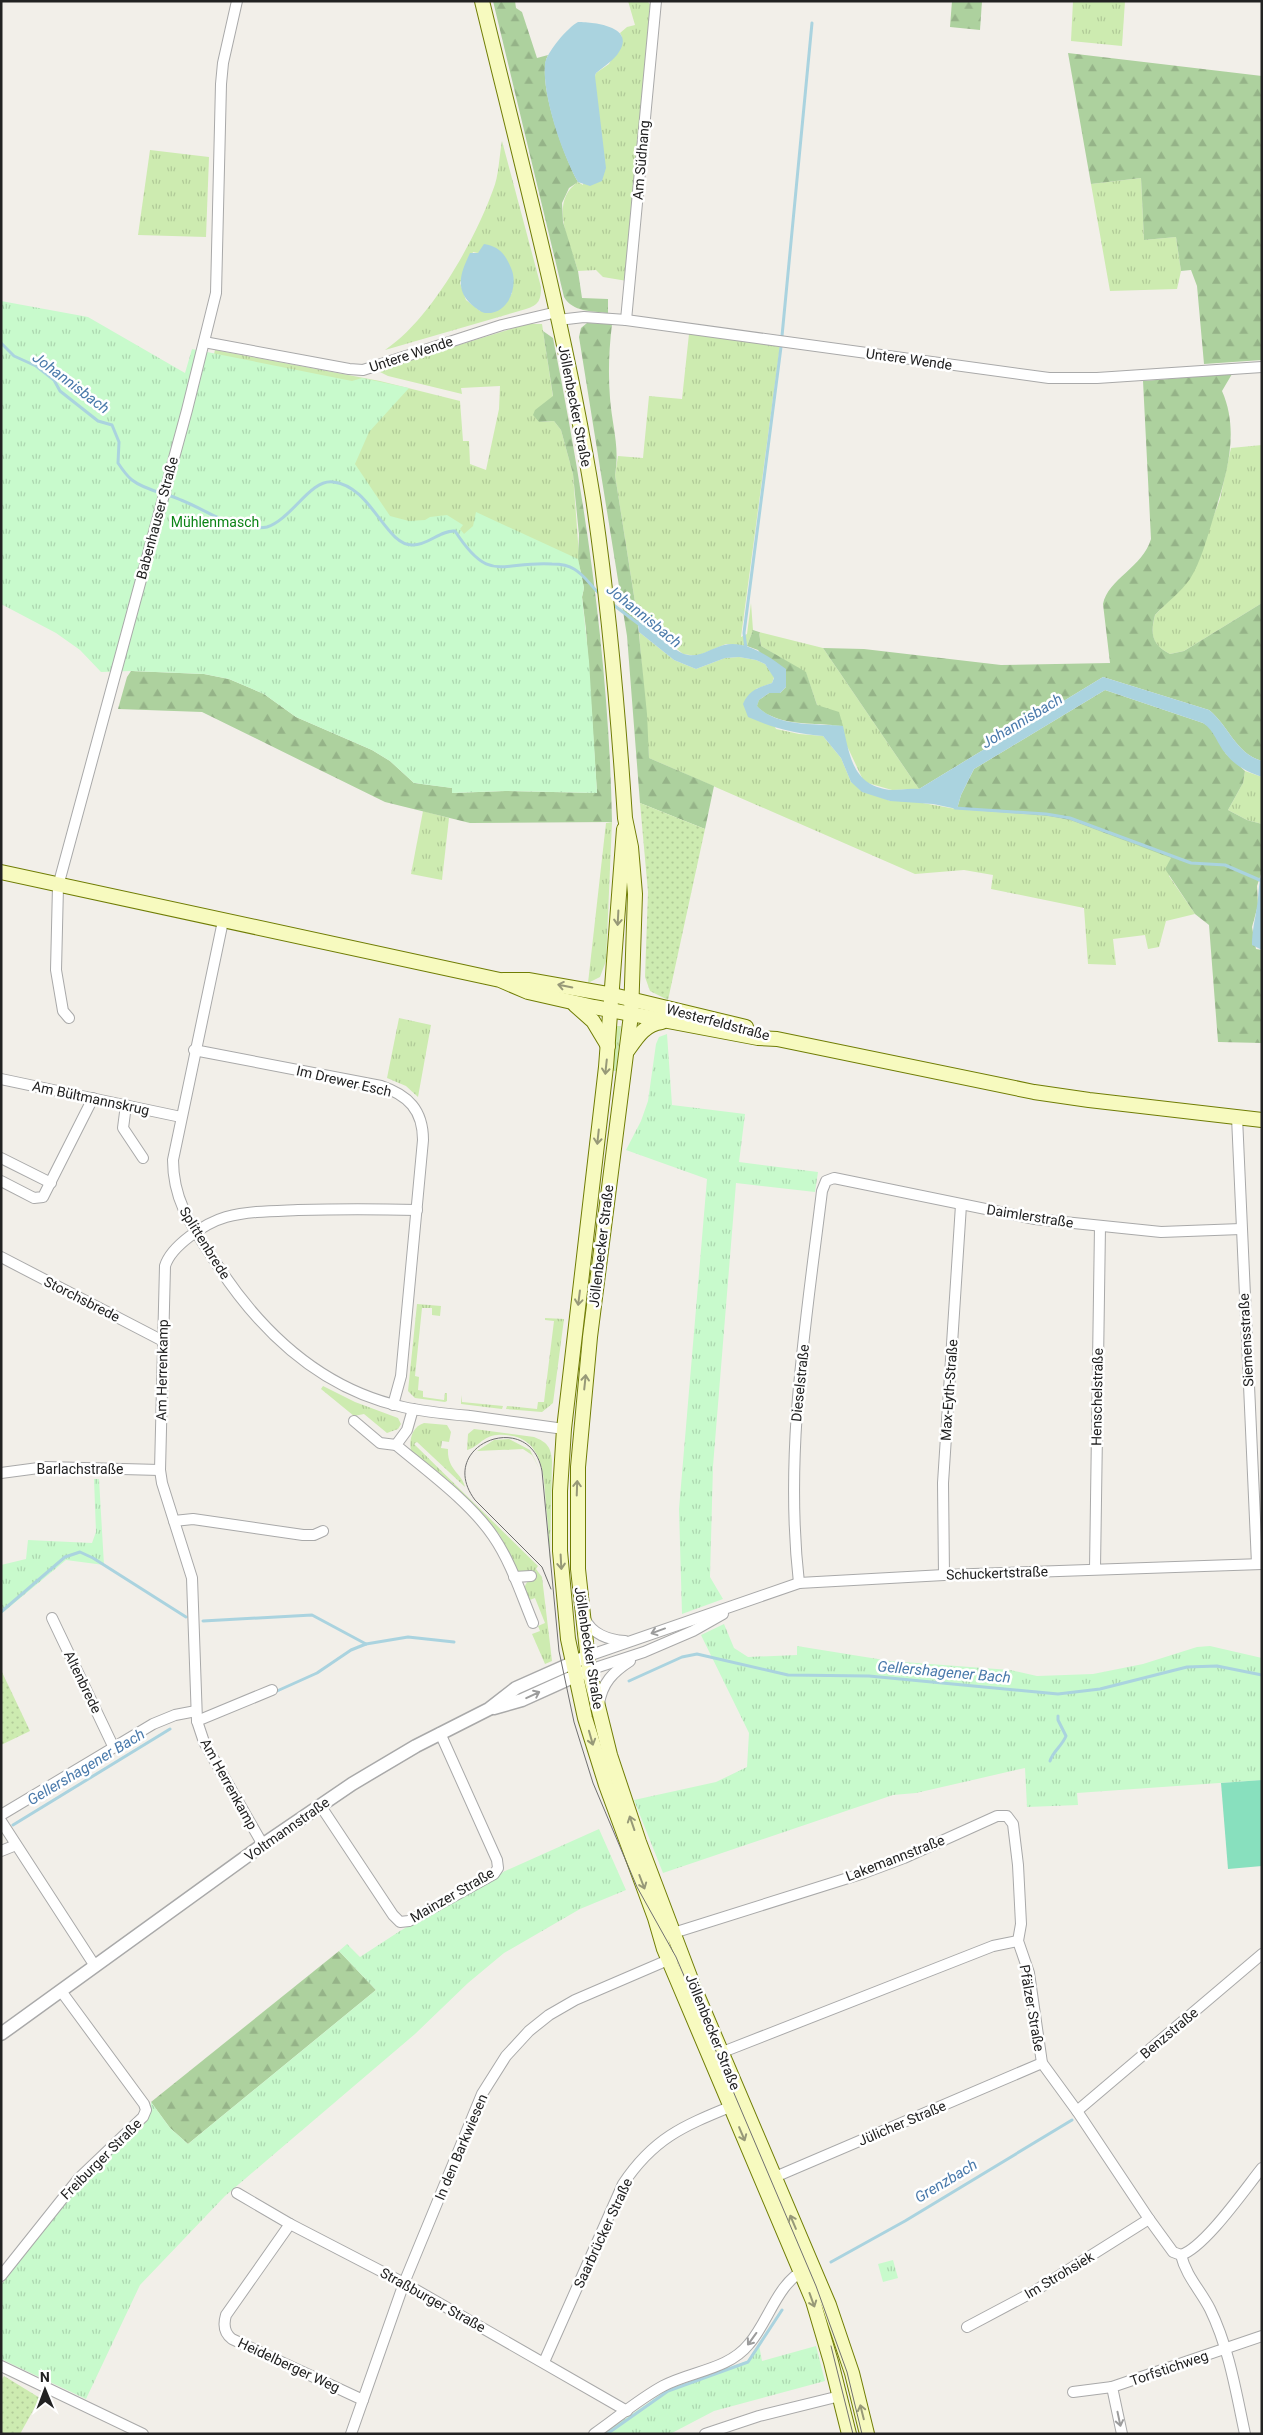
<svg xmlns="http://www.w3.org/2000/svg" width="1263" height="2435" font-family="Roboto,sans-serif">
  <defs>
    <pattern id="grass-tufts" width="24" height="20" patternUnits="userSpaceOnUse" patternTransform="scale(1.25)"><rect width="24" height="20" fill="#cdebb0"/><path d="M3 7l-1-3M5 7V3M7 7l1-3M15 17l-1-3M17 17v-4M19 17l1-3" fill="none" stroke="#b0c997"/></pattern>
    <pattern id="forest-firs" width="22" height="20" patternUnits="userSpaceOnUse" patternTransform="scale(1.25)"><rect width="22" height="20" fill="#add19e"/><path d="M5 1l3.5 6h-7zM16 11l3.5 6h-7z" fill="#95b388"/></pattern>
    <pattern id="park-tufts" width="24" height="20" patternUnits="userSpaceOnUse" patternTransform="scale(1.25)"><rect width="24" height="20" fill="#c8facc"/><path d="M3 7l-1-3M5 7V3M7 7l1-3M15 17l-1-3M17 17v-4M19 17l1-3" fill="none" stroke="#acd6af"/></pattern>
    <pattern id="garden-dots" width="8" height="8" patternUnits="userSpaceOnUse" patternTransform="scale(1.25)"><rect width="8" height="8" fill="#cdebb0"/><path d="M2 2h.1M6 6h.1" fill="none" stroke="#b0c997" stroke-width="1.8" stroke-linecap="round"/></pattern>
  </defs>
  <rect width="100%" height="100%" fill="#f2efe9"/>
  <g fill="url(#grass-tufts)" fill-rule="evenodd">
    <path d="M628,1l20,1 3,3 -24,276 -24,-4 -7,-7 -18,1c-8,-28 -30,-69 0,-89l5,3 12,-109 1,-3 13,-9 13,-27 -2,-4 7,-6 8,-2z"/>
    <polygon points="1073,1 1125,1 1122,46 1071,41"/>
    <path d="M502,141l39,146c0,13 -2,18 -15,22l-141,41c46,-31 89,-108 108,-160 6,-14 6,-33 9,-49zM482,251l30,42 -10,14 -22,4 -14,-11 -6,-17 13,-31 5,1z"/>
    <polygon points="150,150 209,157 206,237 138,235"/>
    <polygon points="1141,178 1144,240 1176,237 1181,271 1177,289 1110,291 1091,184"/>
    <polygon points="527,324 542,324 553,397 536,410 539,422 554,421 561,430 573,474 580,569 426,538 195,435 215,350 380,381 460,401 463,441 469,441 470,464 486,470 499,409 500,386 461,388 462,394 388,376 380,372 381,369"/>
    <polygon points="689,334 780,346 741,637 747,634 751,603 753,630 747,646 726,644 697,656 683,654 637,615 615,475 618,456 643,458 649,396 682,399"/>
    <path d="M1262,445v158l-78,48 -14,3c-18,-9 -20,-19 -15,-39l34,-35 31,-81 11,-51z"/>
    <polygon points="639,632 674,660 696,669 725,658 739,657 756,660 765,664 774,677 772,683 756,689 776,729 799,734 823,736 841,758 851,782 890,801 906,800 956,809 1047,816 1070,820 1167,856 1171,858 1169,876 1195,914 1166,921 1159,947 1148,949 1145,935 1113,939 1116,965 1088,964 1084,908 991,889 993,875 964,870 915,874 649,758"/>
    <polygon points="759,632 823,648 919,789 892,790 864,782 848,748 817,705 806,673 761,646"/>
    <polygon points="1245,771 1262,777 1262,824 1247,820 1228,810 1243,783"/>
    <polygon points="423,811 449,818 442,880 411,874"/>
    <polygon points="612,822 606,961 600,977 588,983 606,823"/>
    <polygon points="399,1018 431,1025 418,1097 406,1086 387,1078"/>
    <polygon points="616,1026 621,1026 616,1071 611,1071"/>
    <polygon points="417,1304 441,1306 440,1316 432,1315 432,1308 422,1308 415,1376 419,1377 418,1390 423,1391 423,1397 444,1400 445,1393 447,1393 447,1401 445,1402 415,1398 408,1391"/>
    <polygon points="545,1318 564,1319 553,1403 542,1412 506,1409 507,1406 537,1409 538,1402 544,1402 554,1321 545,1320"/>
    <polygon points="323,1386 355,1402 398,1418 401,1424 398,1429 387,1433 364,1414 354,1416 321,1389"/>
    <polygon points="461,1395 462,1402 503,1406 502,1409 461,1404"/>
    <path d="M424,1423l23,2 4,7 -2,10 -7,-1 -1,7 7,1c-1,21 14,24 17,38l-48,-45 -3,2 124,122 -2,3 6,8 10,84 -7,3 -13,-30 8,-3 -2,-5 7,-3 -10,-25 -8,3c-3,-11 -5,-20 8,-22v-8l-17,1 -19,-38 -88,-83c-2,-12 1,-24 13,-28z"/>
    <path d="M474,1429l60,8c13,5 17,10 18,24l-2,99c-1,-18 -2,-36 -4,-54 -2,-34 -3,-74 -49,-71 -14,1 -20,13 -30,15l1,-16z"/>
    <polygon points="509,1439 530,1450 540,1470 532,1455 523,1449 477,1451 494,1440"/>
  </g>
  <g fill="url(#forest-firs)">
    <path d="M493,1h22l1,7 6,4 15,46 11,-3c-13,24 17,104 30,127l-9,6 -7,15 1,19 15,49 4,27 26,1v14c-17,-2 -35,-1 -44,-16z"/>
    <polygon points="952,1 982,1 980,30 950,27"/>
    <polygon points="1068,53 1262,76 1262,360 1204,364 1197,286 1191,270 1181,271 1176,237 1144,240 1141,178 1091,184"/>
    <path d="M587,323l25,1c-3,25 -4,49 -2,74 2,28 10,48 5,77l22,140 10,99 2,44 65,28 -9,43 -65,-26 -13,-167 -48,-299 2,-9z"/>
    <path d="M543,331l10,7c32,160 56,321 59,484l-142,1 -85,-21 -183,-90 -84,-3 9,-32 4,-6 73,3 25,5 35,15 32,23 76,33 18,11 24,22 39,5 -1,5 53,-2 92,2 -11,-164 -4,-32 2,-9 -6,-29 1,-24 -6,-61 -12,-44 -7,-9 -15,1 -6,-7 2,-5 18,-14z"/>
    <path d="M1232,374l-10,17c19,43 3,88 -10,131 -6,19 -11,39 -22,57 -9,13 -24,24 -35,36 -5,19 -3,30 15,39l14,-3 78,-48v158c-27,-8 -33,-35 -53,-51l-106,-33 -184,112 -96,-141 41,1 137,16 109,-2 -7,-59c5,-25 40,-37 48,-65l-8,-158z"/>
    <path d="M753,630l6,2 2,14 45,26 11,33 22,7 4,14c-27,-4 -65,2 -86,-20l2,-6 10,-7h11l6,-6 -28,-37 -11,-4z"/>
    <polygon points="1105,690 1203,723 1210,727 1226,754 1245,771 1243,783 1228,810 1247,820 1262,824 1262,871 1257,886 1258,905 1252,927 1256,949 1262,950 1262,1043 1218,1042 1209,925 1195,914 1165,869 1171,858 1070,820 1047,816 957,809 961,795 974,769"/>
    <polygon points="339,1951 376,1990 188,2144 170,2128 151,2102"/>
  </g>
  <g fill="url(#park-tufts)">
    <polygon points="1,301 88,317 185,373 192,349 352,381 362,378 409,388 369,432 355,464 390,516 409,521 425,520 430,517 447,515 463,525 460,529 464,534 473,526 476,512 578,559 584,588 582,597 589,661 597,793 505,791 452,793 452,788 414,783 390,761 372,750 296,717 264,694 229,679 204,674 131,671 101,672 80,650 56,633 1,604"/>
    <polygon points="667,1034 672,1105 745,1114 739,1162 818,1172 815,1192 736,1183 713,1466 710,1577 723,1599 682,1614 679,1509 707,1179 626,1150 641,1121 648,1101 656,1044 659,1037"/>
    <polygon points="94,1479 99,1479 104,1565 66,1560 1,1614 1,1565 26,1559 28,1540 92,1543 96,1532"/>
    <polygon points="724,1624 734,1648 748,1657 797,1655 797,1646 890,1661 1010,1670 1037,1676 1093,1674 1143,1664 1197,1647 1210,1646 1262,1658 1262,1780 1077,1793 1078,1805 1027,1807 1025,1768 916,1793 893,1795 663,1873 634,1800 716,1782 747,1767 749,1733 701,1635"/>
    <polygon points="599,1829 626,1890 580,1909 504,1953 468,1983 415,2034 225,2196 140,2285 86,2399 1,2359 1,2285 82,2182 147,2121 151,2112 151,2102 170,2128 188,2144 376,1990 339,1951 347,1944 360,1957 400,1931 505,1871"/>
    <polygon points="893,2260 898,2278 883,2282 878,2264"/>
    <polygon points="759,2345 762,2361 816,2346 825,2381 714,2411 670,2434 603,2434 667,2390 747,2361"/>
  </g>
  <g fill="url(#garden-dots)">
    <polygon points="640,803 705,829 668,1000 650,991 645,977 648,892"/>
    <polygon points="1,1670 30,1731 1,1745"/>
    <polygon points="4,2376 40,2398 20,2434 1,2434 1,2381"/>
  </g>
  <polygon fill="#88e0be" points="1262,1780 1262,1866 1228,1869 1221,1783"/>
  <g fill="#aad3df">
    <path d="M578,22c17,0 61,5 39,33 -6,7 -14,12 -21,18l-1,3 11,92 -4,13 -12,5 -12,-4c-16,-28 -36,-87 -33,-118 1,-11 23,-37 33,-42z"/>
    <path d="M484,244c16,3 21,10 27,24 8,17 -2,47 -26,45 -5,-1 -9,-5 -13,-8 -18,-16 -11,-33 -2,-52h8z"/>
    <path d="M637,615c14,10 33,34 47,39 15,5 27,-6 40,-9 23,-5 45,12 62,24v18l-6,6h-11l-10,7 -2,6c21,22 59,17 86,20 7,31 10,60 48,64 9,0 18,-2 28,-1l184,-112 106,33c20,16 26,43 53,51v16c-14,-5 -27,-11 -36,-23 -9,-10 -11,-23 -23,-31l-98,-33 -131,79 -13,26 -4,14 -24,-5 -43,-3 -28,-9 -11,-10 -10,-24 -18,-22c-26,-2 -50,-8 -75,-19l-5,-13c6,-14 15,-16 29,-21l2,-5 -9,-14 -9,-4 -17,-3 -14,1 -29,11 -22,-9 -35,-28z"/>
    <path d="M1262,871v79l-10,-5c0,-14 3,-25 5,-39 2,-12 1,-21 5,-35z"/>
  </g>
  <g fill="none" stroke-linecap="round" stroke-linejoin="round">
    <g stroke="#aad3df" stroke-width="3">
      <polyline points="782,336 812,23"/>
      <path d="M1,343l13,13 22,10 18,14 6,11 38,30 14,4 7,17 -1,21c4,6 9,13 14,17 14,11 34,13 49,20 18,7 34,18 52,24 7,2 26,5 34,3 25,-8 43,-48 66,-45 39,4 52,64 80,63 16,0 27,-15 42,-14 35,54 45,30 97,33 7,0 16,1 22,5 11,6 18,19 28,27"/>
      <polyline points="611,603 640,625"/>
      <polyline points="746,649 744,633 781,347"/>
      <polyline points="955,808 1046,814 1070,818 1191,863 1225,865 1262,881"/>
      <polyline points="1,1612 65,1557 80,1552 93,1558 186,1617"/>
      <polyline points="203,1621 312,1615 366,1644"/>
      <polyline points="629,1681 682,1657 697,1654 788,1675 869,1676 1058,1694 1100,1689 1187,1667 1217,1666 1262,1675"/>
      <polyline points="277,1691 317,1673 351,1650 366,1644 408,1637 454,1642"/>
      <path d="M1050,1761c3,-10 12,-15 16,-25l-8,-16v-4"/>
      <polyline points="13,1825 170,1729"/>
      <polyline points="831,2262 905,2221 1072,2120"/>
      <polyline points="607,2434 668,2391 748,2362 782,2310"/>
    </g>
    <defs>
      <g id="minor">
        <polyline points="558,320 584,317 626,320 1049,378 1097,378 1262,367"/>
        <polyline points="626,320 656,1"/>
        <polyline points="204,342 349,369 363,370 502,325 557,312"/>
        <path d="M223,921l-50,239c0,43 21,69 43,103 44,68 105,126 187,144 22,5 45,7 67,9 31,4 63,9 94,13"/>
        <polyline points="69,1018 63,1011 56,970 58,886 187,410 216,293 221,84 223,63 237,1"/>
        <path d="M194,1050l187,36c27,9 42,24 42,54l-22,236 -8,29"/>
        <polyline points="1,1079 181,1117"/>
        <polyline points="126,1105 123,1128 143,1158"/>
        <polyline points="1237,1117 1257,1564"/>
        <polyline points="1,1158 51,1183"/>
        <polyline points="1,1181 34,1198 43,1197 93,1098"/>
        <polyline points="1,1257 163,1341"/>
        <path d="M413,1409l-6,21 -11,15c31,26 74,57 97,91 18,26 28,58 40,87"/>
        <polyline points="354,1421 380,1443 396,1445"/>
        <polyline points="1,1473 46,1467 160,1470"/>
        <polyline points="174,1521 193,1519 303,1535 314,1535 323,1531"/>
        <polyline points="1095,1569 1100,1226"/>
        <polyline points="944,1575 943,1483 961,1205"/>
        <polyline points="514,1577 531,1576"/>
        <path d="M799,1583c-15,-131 7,-261 23,-392l4,-10 8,-3 201,41 126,13 80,-3"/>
        <polyline points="52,1618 113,1746"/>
        <path d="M585,1619c7,15 24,21 40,22"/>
        <polyline points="588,1656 799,1583 944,1575 1262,1564"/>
        <polyline points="589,1670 644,1652 693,1631 723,1614"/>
        <path d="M599,1704c3,-21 14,-32 31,-43"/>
        <polyline points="197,1721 272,1690"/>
        <polyline points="320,1805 393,1915 400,1922 409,1921 494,1874 498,1868 497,1860 440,1733"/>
        <polyline points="1,1815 153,1724 175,1715 196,1711"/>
        <polyline points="1,1821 95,1966"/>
        <path d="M263,1845l-59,-103 -7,-21 -5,-143 -30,-95 -2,-13 5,-204c6,-20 40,-43 61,-49 23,-6 48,-6 72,-7 40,-1 79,-1 119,0"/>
        <polyline points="1,1851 16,1845"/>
        <path d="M667,1935l197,-62 40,-15 93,-42h10l6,8 5,41 3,59 -3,17 11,32 13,90 35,48 72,108 24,33 8,3c5,21 20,36 29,54 19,39 26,83 35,125"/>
        <polyline points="715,2055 993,1946 1018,1941"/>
        <polyline points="1077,2111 1262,1954"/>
        <polyline points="768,2180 1042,2063"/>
        <polyline points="237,2193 290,2224 404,2283 627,2411"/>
        <path d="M290,2224l-64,91c-3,10 -2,18 6,24l131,61"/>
        <path d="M1181,2255c24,-8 64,-66 81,-87"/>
        <polyline points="1,2276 79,2178 143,2117 146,2110 144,2104 61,1991"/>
        <polyline points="967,2327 1033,2292 1149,2219"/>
        <path d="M544,2362l79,-178c32,-48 63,-59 114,-80"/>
        <polyline points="1,2366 143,2434"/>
        <polyline points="1073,2392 1112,2387"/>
        <polyline points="351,2434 404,2283 482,2094 506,2056 529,2031 549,2015 575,2000 682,1954"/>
        <path d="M594,2434c23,-16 45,-35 69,-48 28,-15 65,-16 86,-42 20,-23 28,-61 57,-75"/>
        <polyline points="705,2434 759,2416 840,2396"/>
        <polyline points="1122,2434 1112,2387 1262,2336"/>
      </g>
      <g id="tertiary">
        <polyline points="494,1708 522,1700 584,1672"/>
        <polyline points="1,2034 261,1846 352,1784 416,1746 489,1709 516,1688 588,1656"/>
      </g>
      <g id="secondary">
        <path d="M482,1c40,165 84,330 111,497 16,107 25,213 32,320l6,29 4,47 -4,121 -41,322 -12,130v102l11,101 21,85 29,87 56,148 134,315 23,68 15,61"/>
        <polyline points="624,829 606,1067 564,1429 560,1491 560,1551 568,1639 585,1718 606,1785 655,1918 664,1949 813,2301 831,2362 849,2434"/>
        <polyline points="1,872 500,980 528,992 594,1007 758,1038 777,1039 1034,1092 1089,1100 1262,1120"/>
        <polyline points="503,980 528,980 613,995 746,1027"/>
        <polyline points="575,1005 593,1021 608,1046"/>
        <path d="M628,1050c9,-13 17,-26 34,-28"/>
      </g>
    </defs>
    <use href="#minor" stroke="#a9a9a9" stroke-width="12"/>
    <use href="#tertiary" stroke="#a9a9a9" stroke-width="15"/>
    <use href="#secondary" stroke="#707d05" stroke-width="16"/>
    <use href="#minor" stroke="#fff" stroke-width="10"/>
    <use href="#tertiary" stroke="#fff" stroke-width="12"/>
    <use href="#secondary" stroke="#f7fabf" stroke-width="14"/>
    <g stroke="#707070" stroke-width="1">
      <path d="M551,1589l-9,-22 -67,-67c-41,-55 55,-93 67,-29l17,180 15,71 19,61 44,104 39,70 140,329 31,86 15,62"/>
      <polyline points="831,2346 853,2434"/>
    </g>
  </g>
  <defs><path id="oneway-shaft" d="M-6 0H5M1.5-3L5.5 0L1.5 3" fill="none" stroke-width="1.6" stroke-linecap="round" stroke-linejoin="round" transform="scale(1.25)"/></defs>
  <g stroke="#979978">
    <use href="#oneway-shaft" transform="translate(618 918) rotate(93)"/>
    <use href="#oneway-shaft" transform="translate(565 986) rotate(-169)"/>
    <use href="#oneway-shaft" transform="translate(606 1067) rotate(96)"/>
    <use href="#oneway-shaft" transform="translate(598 1137) rotate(96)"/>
    <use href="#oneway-shaft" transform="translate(579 1298) rotate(97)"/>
    <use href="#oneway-shaft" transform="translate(585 1382) rotate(-84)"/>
    <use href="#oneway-shaft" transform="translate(577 1488) rotate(-88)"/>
    <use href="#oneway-shaft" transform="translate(561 1562) rotate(87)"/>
    <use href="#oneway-shaft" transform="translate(591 1738) rotate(74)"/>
    <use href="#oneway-shaft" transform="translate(632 1823) rotate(-109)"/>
    <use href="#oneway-shaft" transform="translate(642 1882) rotate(69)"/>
    <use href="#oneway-shaft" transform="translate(742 2134) rotate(67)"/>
    <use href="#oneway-shaft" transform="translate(793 2222) rotate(-113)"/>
    <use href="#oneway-shaft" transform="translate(812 2300) rotate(70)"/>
    <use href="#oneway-shaft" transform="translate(862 2412) rotate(-104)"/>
  </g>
  <g stroke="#9c9c9c">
    <use href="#oneway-shaft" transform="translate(658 1631) rotate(160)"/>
    <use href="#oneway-shaft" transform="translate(533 1695) rotate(-25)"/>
    <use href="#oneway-shaft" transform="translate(752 2339) rotate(126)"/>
    <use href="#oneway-shaft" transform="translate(1119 2419) rotate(78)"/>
  </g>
  <g text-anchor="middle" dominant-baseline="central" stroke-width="5" stroke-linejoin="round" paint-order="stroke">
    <g font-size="14" fill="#222" stroke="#fff">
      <text transform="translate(641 160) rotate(-85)">Am Südhang</text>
      <text transform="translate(411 354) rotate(-18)">Untere Wende</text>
      <text transform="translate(909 359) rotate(8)">Untere Wende</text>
      <text transform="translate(575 406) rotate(79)">Jöllenbecker Straße</text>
      <text transform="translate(157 518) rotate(-75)">Babenhauser Straße</text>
      <text transform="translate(718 1022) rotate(15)">Westerfeldstraße</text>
      <text transform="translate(344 1081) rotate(13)">Im Drewer Esch</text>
      <text transform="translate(91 1098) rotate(12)">Am Bültmannskrug</text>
      <text transform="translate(1030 1216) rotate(9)">Daimlerstraße</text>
      <text transform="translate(205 1243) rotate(58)">Splittenbrede</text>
      <text transform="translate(601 1246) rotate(-83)">Jöllenbecker Straße</text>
      <text transform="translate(82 1299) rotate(27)">Storchsbrede</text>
      <text transform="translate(1246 1340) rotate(-93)">Siemensstraße</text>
      <text transform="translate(162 1370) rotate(-89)">Am Herrenkamp</text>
      <text transform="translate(800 1383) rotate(-84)">Dieselstraße</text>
      <text transform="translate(949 1390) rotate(-86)">Max-Eyth-Straße</text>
      <text transform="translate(1097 1397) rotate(-89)">Henschelstraße</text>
      <text x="80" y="1469">Barlachstraße</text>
      <text transform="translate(997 1573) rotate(-2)">Schuckertstraße</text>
      <text transform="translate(589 1648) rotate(81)">Jöllenbecker Straße</text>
      <text transform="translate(83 1682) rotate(64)">Altenbrede</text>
      <text transform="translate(229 1784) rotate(61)">Am Herrenkamp</text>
      <text transform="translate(287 1829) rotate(-35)">Voltmannstraße</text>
      <text transform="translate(895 1858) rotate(-21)">Lakemannstraße</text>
      <text transform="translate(452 1895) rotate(-30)">Mainzer Straße</text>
      <text transform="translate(1032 2008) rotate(80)">Pfälzer Straße</text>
      <text transform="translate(713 2032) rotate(68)">Jöllenbecker Straße</text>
      <text transform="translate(1169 2033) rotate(-40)">Benzstraße</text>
      <text transform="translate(902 2123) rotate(-23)">Jülicher Straße</text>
      <text transform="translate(461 2147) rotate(-67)">In den Barkwiesen</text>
      <text transform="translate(101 2159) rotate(-45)">Freiburger Straße</text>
      <text transform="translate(603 2233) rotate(-65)">Saarbrücker Straße</text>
      <text transform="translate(1059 2275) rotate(-31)">Im Strohsiek</text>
      <text transform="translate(433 2300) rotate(29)">Straßburger Straße</text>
      <text transform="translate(289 2365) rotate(25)">Heidelberger Weg</text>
      <text transform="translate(1169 2368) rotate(-19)">Torfstichweg</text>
    </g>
    <g font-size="14" fill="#0c8416" stroke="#fff">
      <text x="215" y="522">Mühlenmasch</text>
    </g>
    <g font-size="15" font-style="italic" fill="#4a7aab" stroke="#fff">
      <text transform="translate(71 383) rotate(37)">Johannisbach</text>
      <text transform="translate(644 616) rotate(39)">Johannisbach</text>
      <text transform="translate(1022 721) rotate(-31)">Johannisbach</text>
      <text transform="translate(944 1672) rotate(5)">Gellershagener Bach</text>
      <text transform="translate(86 1767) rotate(-31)">Gellershagener Bach</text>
      <text transform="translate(946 2181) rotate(-31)">Grenzbach</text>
    </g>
  </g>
  <rect width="1263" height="2435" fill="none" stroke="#222222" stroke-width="5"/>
  <g transform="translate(45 2390) rotate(359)" stroke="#ffffff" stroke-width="4" paint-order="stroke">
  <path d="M0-4L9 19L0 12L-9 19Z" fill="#222222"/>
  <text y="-8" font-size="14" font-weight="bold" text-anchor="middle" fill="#222222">N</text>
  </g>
</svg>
